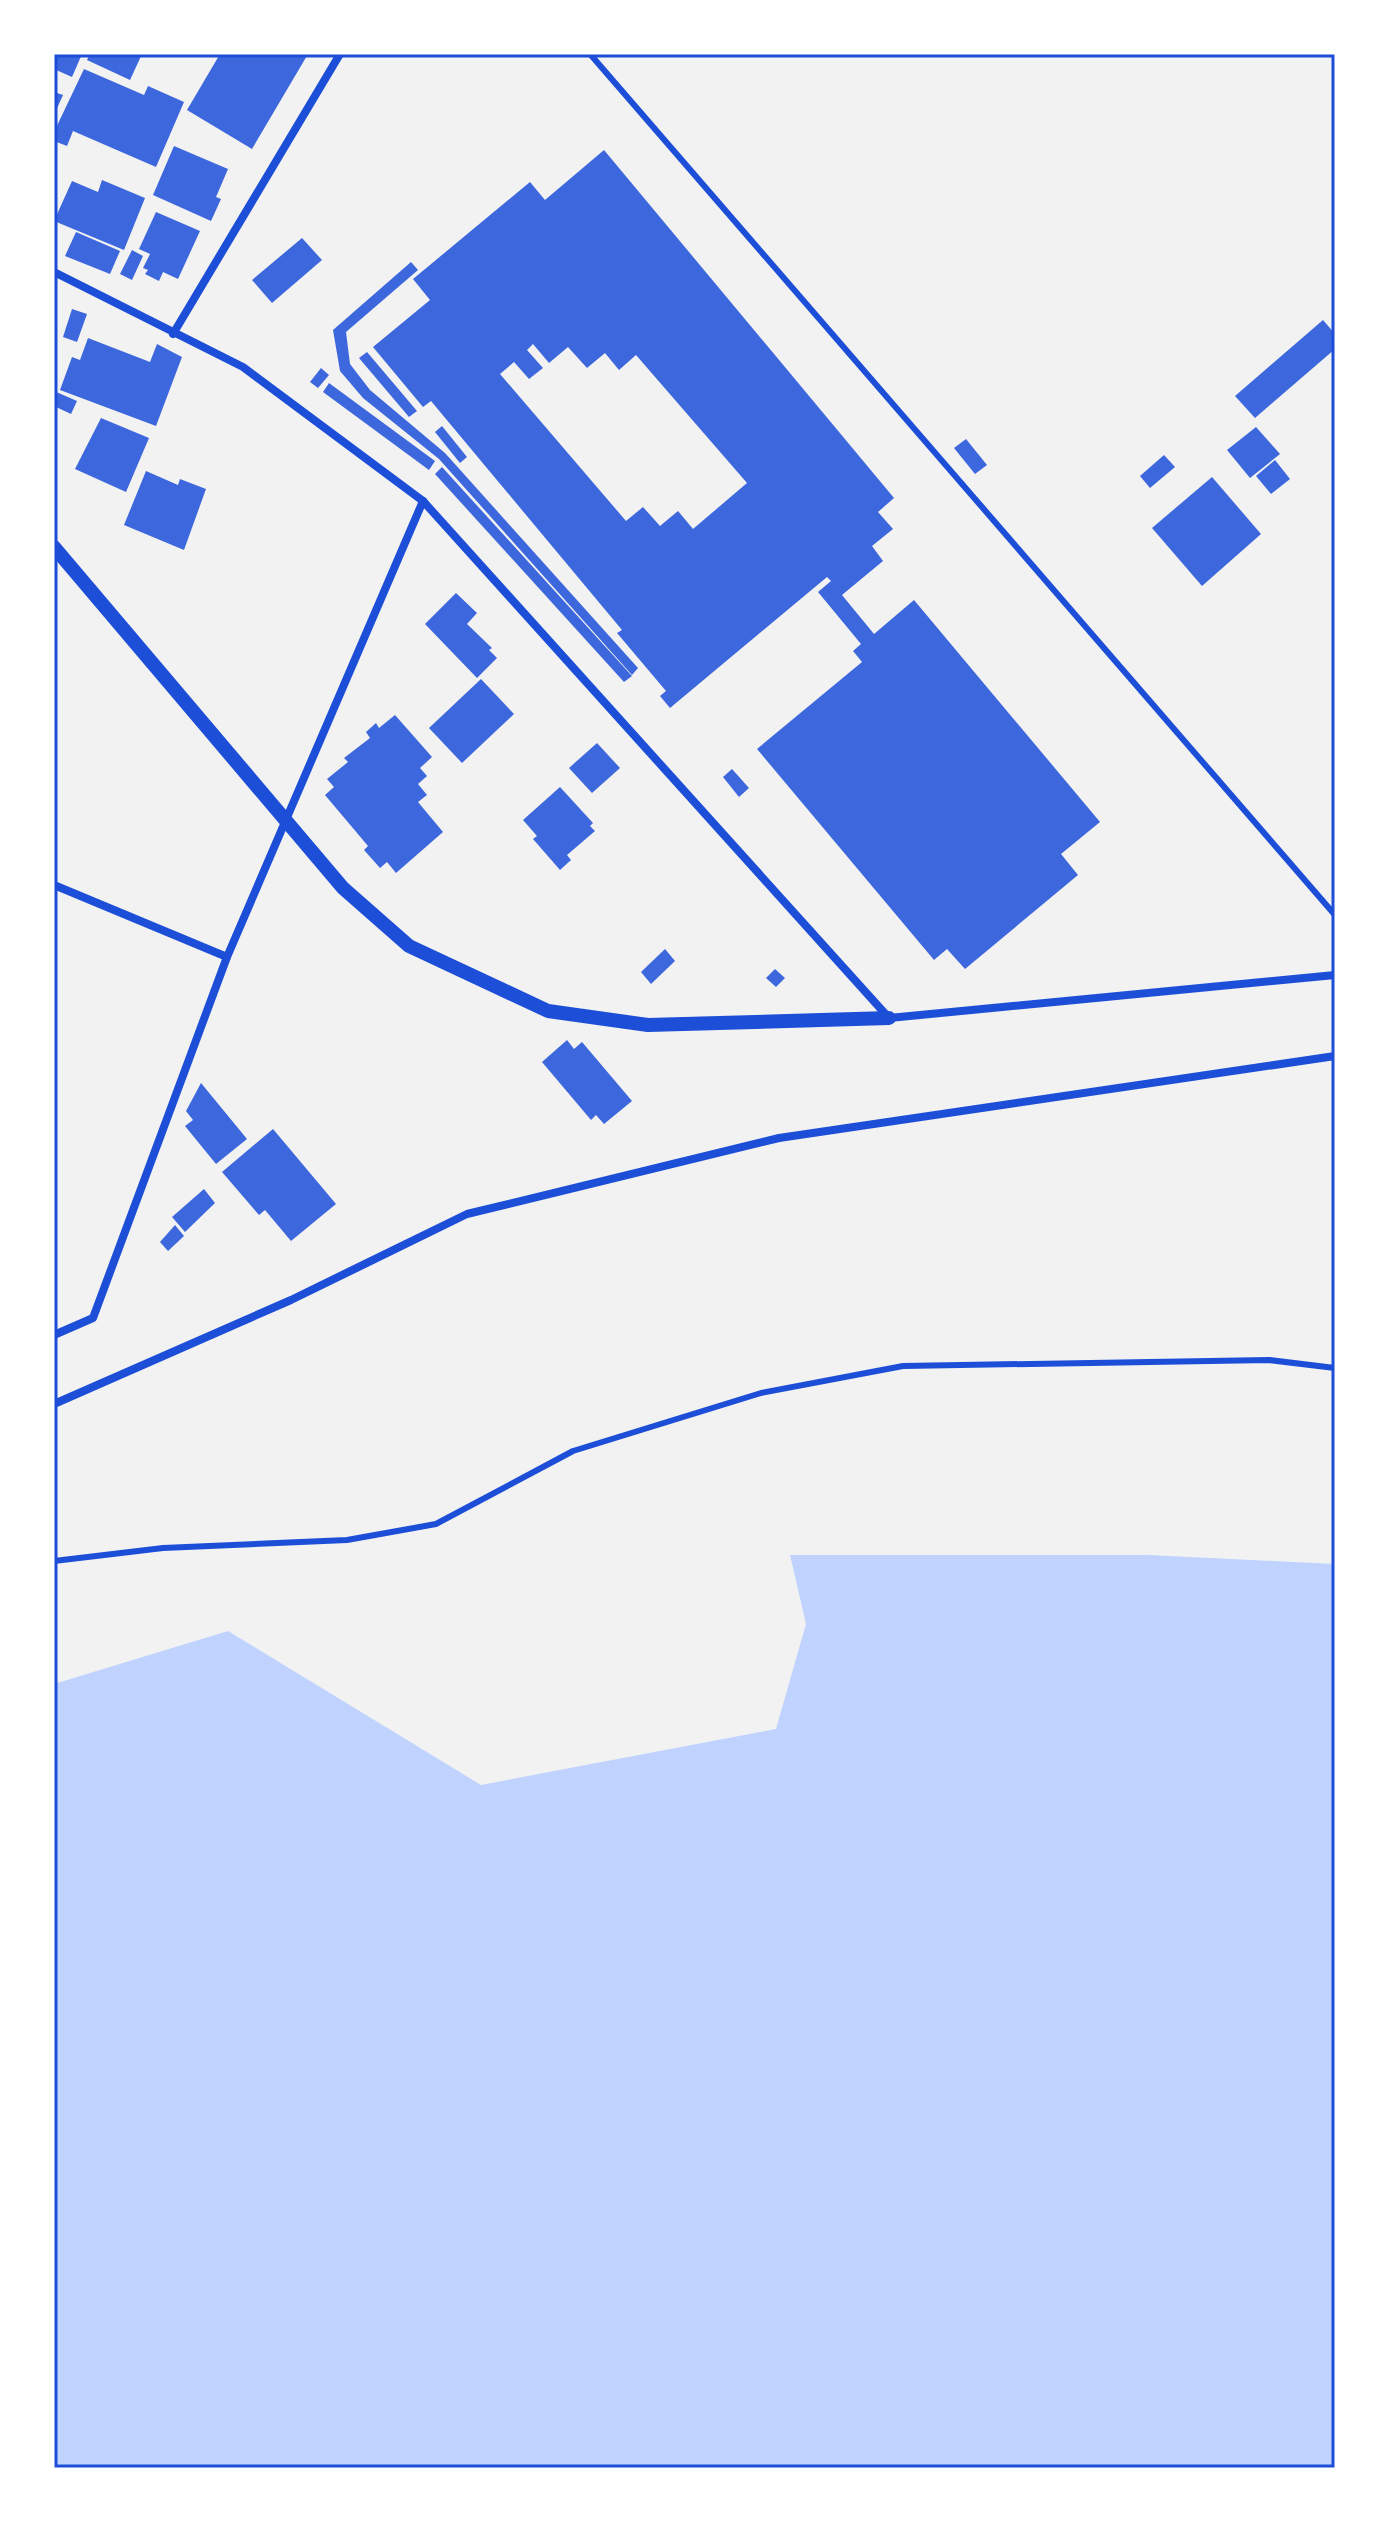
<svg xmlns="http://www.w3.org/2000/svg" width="1389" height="2522" font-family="Commissioner,sans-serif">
  <rect width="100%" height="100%" fill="#f2f2f2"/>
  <polygon fill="#bfd3fe" points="790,1555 1148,1555 1335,1564 1335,2468 54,2468 54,1684 228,1631 481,1785 776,1729 806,1624"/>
  <g fill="#3d67dc" fill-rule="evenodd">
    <polygon points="54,54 82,54 72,77 54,69"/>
    <polygon points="90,54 142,54 130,80 87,60"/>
    <polygon points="220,54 308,54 252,149 187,110"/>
    <polygon points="84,69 144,95 148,86 184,102 156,167 73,131 67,146 54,141 54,132"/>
    <polygon points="54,92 63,95 54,115"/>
    <polygon points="174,146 228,169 216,197 221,199 211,221 153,195"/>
    <path d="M604,150l290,348 -16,14 15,17 -21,17 11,15 -41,34 32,39 40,-34 186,222 -39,32 17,21 -113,94 -18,-20 -13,11 -177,-211 105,-87 -9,-11 8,-7 -43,-52 13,-11 -4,-4 -157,131 -10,-12 6,-5 -49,-58 5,-3 -5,-6 -186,-223 -8,6 -50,-60 57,-47 -17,-21 117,-97 15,18zM533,344l16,19 19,-16 19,21 18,-15 14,17 17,-15 111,128 -54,46 -15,-18 -18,15 -17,-19 -17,14 -126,-147 14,-12 15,17 14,-11 -16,-18z"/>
    <polygon points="102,180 145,198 124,250 54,221 72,181 98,192"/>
    <polygon points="156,212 200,231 178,279 163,272 159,281 145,274 148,270 143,268 150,254 139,249"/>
    <polygon points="76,232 120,251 110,274 65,256"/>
    <polygon points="302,238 322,260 272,303 252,280"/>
    <polygon points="132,250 143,256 132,280 120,274"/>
    <polygon points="411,262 418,270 346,332 350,364 370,390 445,453 638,668 632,675 439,459 363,398 340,371 333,330"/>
    <polygon points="72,309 87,314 77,342 63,337"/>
    <polygon points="1323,320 1335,334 1335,349 1255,418 1235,396"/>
    <polygon points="88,338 150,362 157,344 182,357 156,426 60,390 72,357 80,360"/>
    <polygon points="367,352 417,411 409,417 359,358"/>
    <polygon points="321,368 329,375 318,388 310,382"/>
    <polygon points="329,383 435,461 429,470 323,392"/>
    <polygon points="54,391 77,401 71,414 54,406"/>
    <polygon points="101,418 149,438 126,492 75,469"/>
    <polygon points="442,426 467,457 460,463 435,432"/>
    <polygon points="1256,427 1280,454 1250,478 1227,450"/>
    <polygon points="966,439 987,465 975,474 954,448"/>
    <polygon points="1164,455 1175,467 1150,488 1140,476"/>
    <polygon points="1275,460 1290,479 1271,494 1256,476"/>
    <polygon points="442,467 632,676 624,682 435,474"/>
    <polygon points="146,471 178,485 180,479 206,489 184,550 124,525"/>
    <polygon points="1212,477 1261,534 1202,586 1152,528"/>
    <polygon points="456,593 477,613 467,624 492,648 489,650 497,658 477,678 425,624"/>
    <polygon points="481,679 514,714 462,763 429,728"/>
    <polygon points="395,715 432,757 420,768 427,776 418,784 427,795 418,802 443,832 396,873 387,862 380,868 364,850 368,846 325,795 334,787 327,779 348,762 344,758 370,738 366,732 376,723 379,728"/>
    <polygon points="597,743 620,768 592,793 569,768"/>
    <polygon points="732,769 749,788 739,797 723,777"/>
    <polygon points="560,787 593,823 590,826 595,831 567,855 571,860 560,870 533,839 537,836 523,820"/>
    <polygon points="665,949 675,961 651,984 641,972"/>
    <polygon points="775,969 785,978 776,987 766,978"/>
    <polygon points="567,1040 574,1049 582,1042 632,1101 604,1124 596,1115 591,1120 542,1062"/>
    <polygon points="201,1083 247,1139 216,1164 185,1126 193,1120 186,1111"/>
    <polygon points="273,1129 336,1204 291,1241 265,1210 259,1215 222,1172"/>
    <polygon points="204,1189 215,1203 185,1232 172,1217"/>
    <polygon points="175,1225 184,1236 168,1251 160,1242"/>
  </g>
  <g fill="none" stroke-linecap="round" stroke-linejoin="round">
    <g stroke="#1d4ed8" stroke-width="6">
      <polyline points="590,54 1335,915"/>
      <polyline points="54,1561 163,1548 347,1540 436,1524 573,1451 761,1393 903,1366 1269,1360 1335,1368"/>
    </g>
    <g stroke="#1d4ed8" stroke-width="8">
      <polyline points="54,272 243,367 423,501 889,1018 1335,975"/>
      <polyline points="173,334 340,54"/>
      <polyline points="54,885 227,957"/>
      <polyline points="54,1335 93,1318 227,957 423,501"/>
      <polyline points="54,1404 291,1300 467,1214 779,1138 1335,1056"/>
    </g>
    <polyline stroke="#1d4ed8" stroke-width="14" points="54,547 343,888 409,946 548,1011 648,1025 889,1018"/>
  </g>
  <rect width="1389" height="2522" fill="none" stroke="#ffffff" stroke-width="112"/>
  <rect x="56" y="56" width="1277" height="2410" fill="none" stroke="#1d4ed8" stroke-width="3"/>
</svg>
